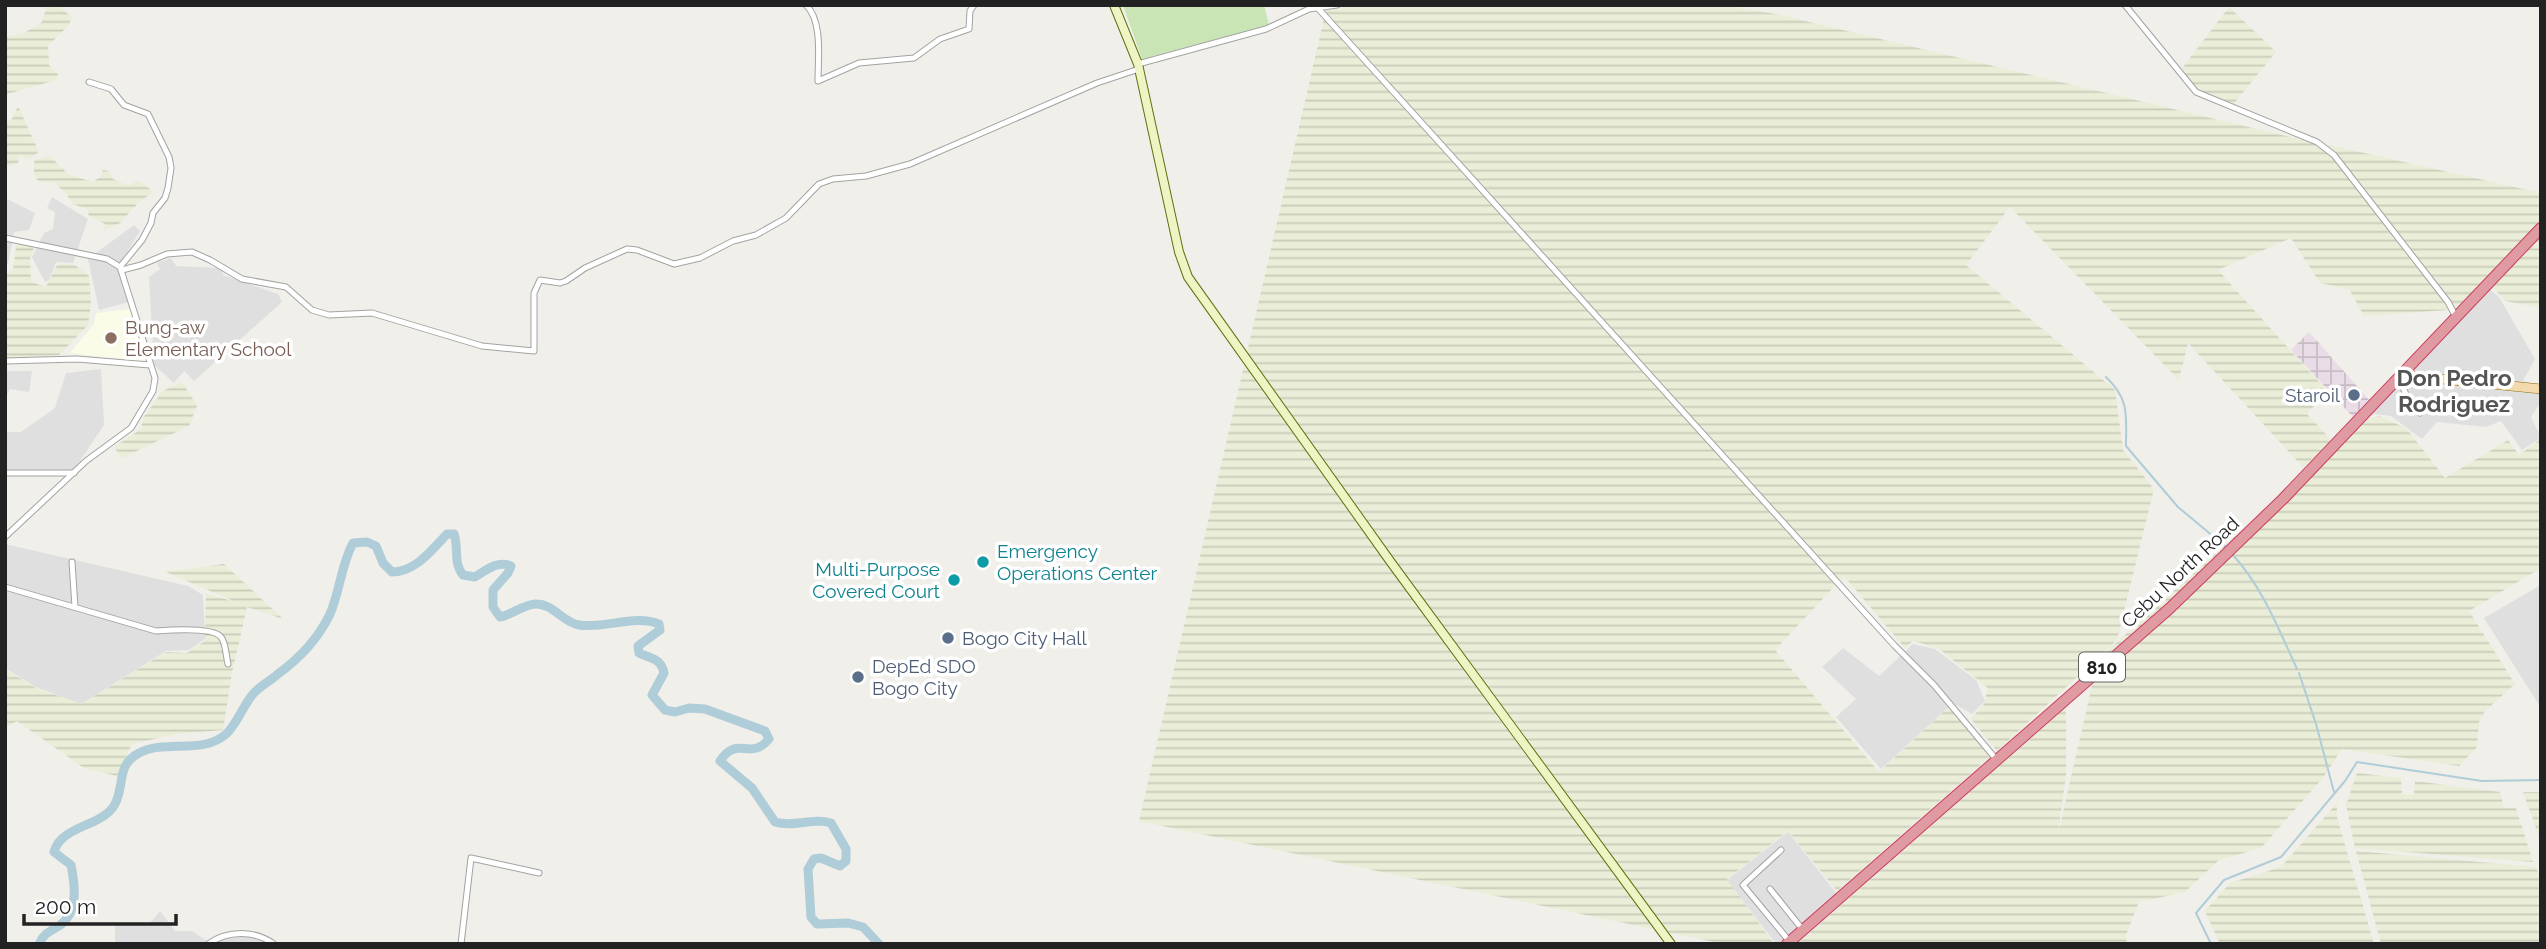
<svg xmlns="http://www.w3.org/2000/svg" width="2546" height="949" font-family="Raleway,sans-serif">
  <defs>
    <pattern id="industrial-grid" width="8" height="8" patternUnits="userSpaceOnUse" patternTransform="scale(1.75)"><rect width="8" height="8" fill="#e9dce6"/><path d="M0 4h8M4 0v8" fill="none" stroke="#c8bcc5"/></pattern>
    <pattern id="farmland-rules" width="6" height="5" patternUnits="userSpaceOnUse" patternTransform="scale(1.75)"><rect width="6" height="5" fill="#eaedd7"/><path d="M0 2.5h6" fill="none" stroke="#c8cbb8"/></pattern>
  </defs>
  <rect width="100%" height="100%" fill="#f1efe9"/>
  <g fill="#e0dfdf">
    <polygon points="52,197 88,219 73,263 56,262 49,280 45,282 32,257 44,233 53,229 55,212 47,208"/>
    <polygon points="5,198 35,213 29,230 14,232 8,264 5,265"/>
    <polygon points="134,225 140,231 118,267 129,302 99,310 88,259"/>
    <polygon points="171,258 176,266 221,268 223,275 278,294 282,302 194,381 184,371 174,383 154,365 149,277 160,269 157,263"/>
    <polygon points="2484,285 2499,297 2535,359 2523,381 2541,385 2541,402 2531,417 2541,438 2522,450 2501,421 2486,427 2437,422 2422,439 2391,416 2368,413"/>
    <polygon points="101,369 104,425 73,471 45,472 5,469 5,432 21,432 55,408 66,373"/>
    <polygon points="5,371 32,371 29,392 10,389 5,398"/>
    <polygon points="5,544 188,586 203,595 205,639 189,650 166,651 81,704 36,687 5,668"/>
    <polygon points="2541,585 2541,708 2484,618"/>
    <polygon points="1913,644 1935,649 1976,680 1985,701 1972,714 1953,703 1881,769 1836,717 1856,699 1822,667 1843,648 1879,676"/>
    <polygon points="1788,832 1837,894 1779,944 1776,944 1727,880"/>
    <polygon points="160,911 175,931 192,931 210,943 221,936 251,935 276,944 115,944 115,925 149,924"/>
  </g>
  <polygon fill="url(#industrial-grid)" points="2309,332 2370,401 2353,417 2291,350"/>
  <polygon fill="#fbfce7" points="130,309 147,362 70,353 94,324 96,313"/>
  <g fill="url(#farmland-rules)">
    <polygon points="47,5 57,5 72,17 69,25 48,46 49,65 58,74 56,80 7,94 5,91 5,37 26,32 42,22"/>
    <polygon points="1350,5 1720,5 1776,14 2315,143 2331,155 2368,201 2446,304 2447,310 2364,316 2349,289 2320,283 2291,238 2218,270 2327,391 2307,414 2332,441 2303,467 2188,343 2179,380 2010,207 1966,265 2115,390 2123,450 2154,489 2117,640 1997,751 1971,719 1984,704 1988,688 1938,648 1913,641 1905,648 1844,576 1775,650 1879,772 1950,706 1992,755 1837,891 1788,831 1727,879 1774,944 1724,944 1139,821 1326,10"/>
    <polygon points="2229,7 2276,52 2231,107 2208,98 2180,71"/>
    <polygon points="18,106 39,152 27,159 20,155 18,163 8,166 5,161 5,123 12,119"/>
    <polygon points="2329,145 2541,193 2541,222 2457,310 2328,147"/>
    <polygon points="49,155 69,175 93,182 101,176 103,170 108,171 113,179 129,186 137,181 143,183 153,192 138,203 120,223 104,231 105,224 89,216 87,209 73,204 67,195 55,183 38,181 34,174 34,161"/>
    <polygon points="2541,230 2541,308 2506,301 2489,284"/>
    <polygon points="17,240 35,245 30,258 31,282 46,287 58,263 75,265 89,276 91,304 88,325 59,355 5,358 5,274 13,269"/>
    <polygon points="182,382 197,406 189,426 122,458 114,447 141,429 143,418 163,391"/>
    <polygon points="2379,416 2406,428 2445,478 2508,440 2519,455 2541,439 2541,568 2469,611 2515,684 2485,711 2479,722 2477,747 2459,766 2342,749 2322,779 2261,848 2219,860 2185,892 2139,902 2126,935 2127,944 1797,944 2066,707 2066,775 2058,834 2098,659 2365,420"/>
    <polygon points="224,564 283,619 247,607 232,673 223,730 176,734 132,744 117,776 84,768 17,721 5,728 5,669 36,688 81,704 166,652 187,653 205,641 206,594 236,602 166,572"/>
    <polygon points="2357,773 2401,778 2402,794 2414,795 2415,781 2500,792 2504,808 2516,808 2533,862 2355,848 2346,805"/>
    <polygon points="2523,792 2541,792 2541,842"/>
    <polygon points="2337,803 2337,817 2374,944 2220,944 2205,911 2230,883 2281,867"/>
    <polygon points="2356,851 2536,867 2541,880 2541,944 2381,944"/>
  </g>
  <polygon fill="#c9e5b5" points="1123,5 1264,5 1269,25 1142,59"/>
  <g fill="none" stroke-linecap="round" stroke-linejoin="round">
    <g stroke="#afcdd9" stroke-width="2">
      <path d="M2106,377c24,23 20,38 20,69l52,61 48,40"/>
      <path d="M2232,554c30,32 47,76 65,115"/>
      <polyline points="2299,673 2316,724 2334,792"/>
      <polyline points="2211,944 2196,913 2224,880 2281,857 2345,781 2357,762 2482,781 2541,780"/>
    </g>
    <path stroke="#afcdd9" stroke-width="9" d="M39,944c5,-11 10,-12 20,-18 20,-14 16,-41 12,-61l-17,-13c7,-27 49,-25 61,-48 10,-19 1,-39 24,-51 26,-14 64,2 87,-19 9,-7 18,-30 27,-40 7,-8 17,-13 25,-20 22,-16 40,-35 52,-60 10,-23 11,-49 23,-71l14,-1 9,4 7,17 9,9c23,0 39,-21 55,-38h7c5,14 -1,29 9,41l12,2c11,-7 23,-17 36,-11l-3,7 -15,17v17l7,10c11,-2 23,-12 35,-13 18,-1 27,18 44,21 26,4 56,-11 80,-1l1,6 -22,16 1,7c12,6 22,5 25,20l-12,22 13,15 10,2 14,-4 16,1 60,22 4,8c-19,23 -31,-5 -49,22l32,27 23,34c20,6 37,-5 56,1l15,26v12l-6,5 -19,-8 -7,1 -6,10 3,48 6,7 31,-1 15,4 16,17"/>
    <defs>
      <g id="street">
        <path d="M806,5c17,16 12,54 12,76l41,-18 55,-5 26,-19 29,-10 1,-18 4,-6"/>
        <polyline points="1315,5 1894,645 1934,685 1996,759"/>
        <polyline points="2125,5 2196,92 2317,142 2334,155 2448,302 2456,317"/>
        <polyline points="1138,64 1266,29 1309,9 1337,5"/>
        <polyline points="89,82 111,89 124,105 148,114 169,157 171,168 168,188 165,198 153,213 151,223 142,240 120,267"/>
        <polyline points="5,238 107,259 120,267 155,378 153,391 131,428 86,461 5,537"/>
        <polyline points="122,270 141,265 167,254 192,252 210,260 242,279 286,287 312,310 329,315 372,313 482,346 534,351 534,293 540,280 560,283 566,281 585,268 627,249 637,250 674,264 700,258 733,241 756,235 786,218 819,184 833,179 866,176 910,164 1097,83 1139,69"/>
        <polyline points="5,361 77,359 150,365"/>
        <polyline points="2398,378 2409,400 2420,413"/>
        <polyline points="5,473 74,473"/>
        <polyline points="72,562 75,607"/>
        <path d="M5,587l151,44c13,-1 57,-4 65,6 5,6 5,20 7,27"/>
        <polyline points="1781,850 1743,885 1790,942"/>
        <polyline points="1770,889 1803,930"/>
        <path d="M208,944c20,-14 46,-14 66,0"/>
        <polyline points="461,944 471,858 539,873"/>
      </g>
      <polyline id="secondary" points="1114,5 1138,64 1179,252 1188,277 1390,561 1671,944"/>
      <polyline id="primary" points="2402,375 2541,389"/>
      <polyline id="highway" points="1787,944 2169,609 2283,499 2541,228"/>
    </defs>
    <use href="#street" stroke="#a3a3a3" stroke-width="7"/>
    <use href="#secondary" stroke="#5f7011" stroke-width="10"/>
    <use href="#primary" stroke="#8f6e10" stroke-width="10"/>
    <use href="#highway" stroke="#ca3c62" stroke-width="12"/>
    <use href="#street" stroke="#fff" stroke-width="5"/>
    <use href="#secondary" stroke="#eef4c4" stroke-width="8"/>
    <use href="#primary" stroke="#f3daac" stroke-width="9"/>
    <use href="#highway" stroke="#df9aa2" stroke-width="10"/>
  </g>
  <circle fill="#8d6e63" stroke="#fff" stroke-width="2.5" cx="111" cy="338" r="7"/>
  <g fill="#5c6f8a" stroke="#fff" stroke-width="2.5">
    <circle cx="2354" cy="395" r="7"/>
    <circle cx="948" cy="638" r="7"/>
    <circle cx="858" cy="677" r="7"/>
  </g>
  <g fill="#0f9aa8" stroke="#fff" stroke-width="2.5">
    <circle cx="983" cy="562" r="7"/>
    <circle cx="954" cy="580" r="7"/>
  </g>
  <g text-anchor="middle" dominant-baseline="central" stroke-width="7" stroke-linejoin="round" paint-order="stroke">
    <rect fill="#fff" stroke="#646464" stroke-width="2" x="2079" y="652.5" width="46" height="29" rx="5"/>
    <g font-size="18" font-weight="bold" fill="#222">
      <text x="2102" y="667">810</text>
    </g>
    <g font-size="19" fill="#785e54" stroke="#fff" text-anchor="start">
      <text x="125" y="327">Bung-aw<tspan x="125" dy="22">Elementary School</tspan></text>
    </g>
    <g font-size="19" fill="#4e5e75" stroke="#fff" text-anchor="start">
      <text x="2340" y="395" text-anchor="end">Staroil</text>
      <text x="962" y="638">Bogo City Hall</text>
      <text x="872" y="666">DepEd SDO<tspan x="872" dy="22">Bogo City</tspan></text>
    </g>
    <g font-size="19" fill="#0d838f" stroke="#fff" text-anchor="start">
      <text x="997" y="551">Emergency<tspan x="997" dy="22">Operations Center</tspan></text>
      <text x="940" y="569" text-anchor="end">Multi-Purpose<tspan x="940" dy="22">Covered Court</tspan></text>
    </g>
    <g font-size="19" fill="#222" stroke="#fff">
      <text transform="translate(2180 572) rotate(-43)">Cebu North Road</text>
    </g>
    <g font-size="23" font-weight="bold" fill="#555" stroke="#fff">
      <text x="2454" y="377">Don Pedro<tspan x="2454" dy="26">Rodriguez</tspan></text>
    </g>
  </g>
  <rect width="2546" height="949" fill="none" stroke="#222222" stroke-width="14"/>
  <path d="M24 914v10h152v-10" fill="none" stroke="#222222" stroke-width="3.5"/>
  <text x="35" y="914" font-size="21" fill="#222222" stroke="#ffffff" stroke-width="5" paint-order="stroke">200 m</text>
</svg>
